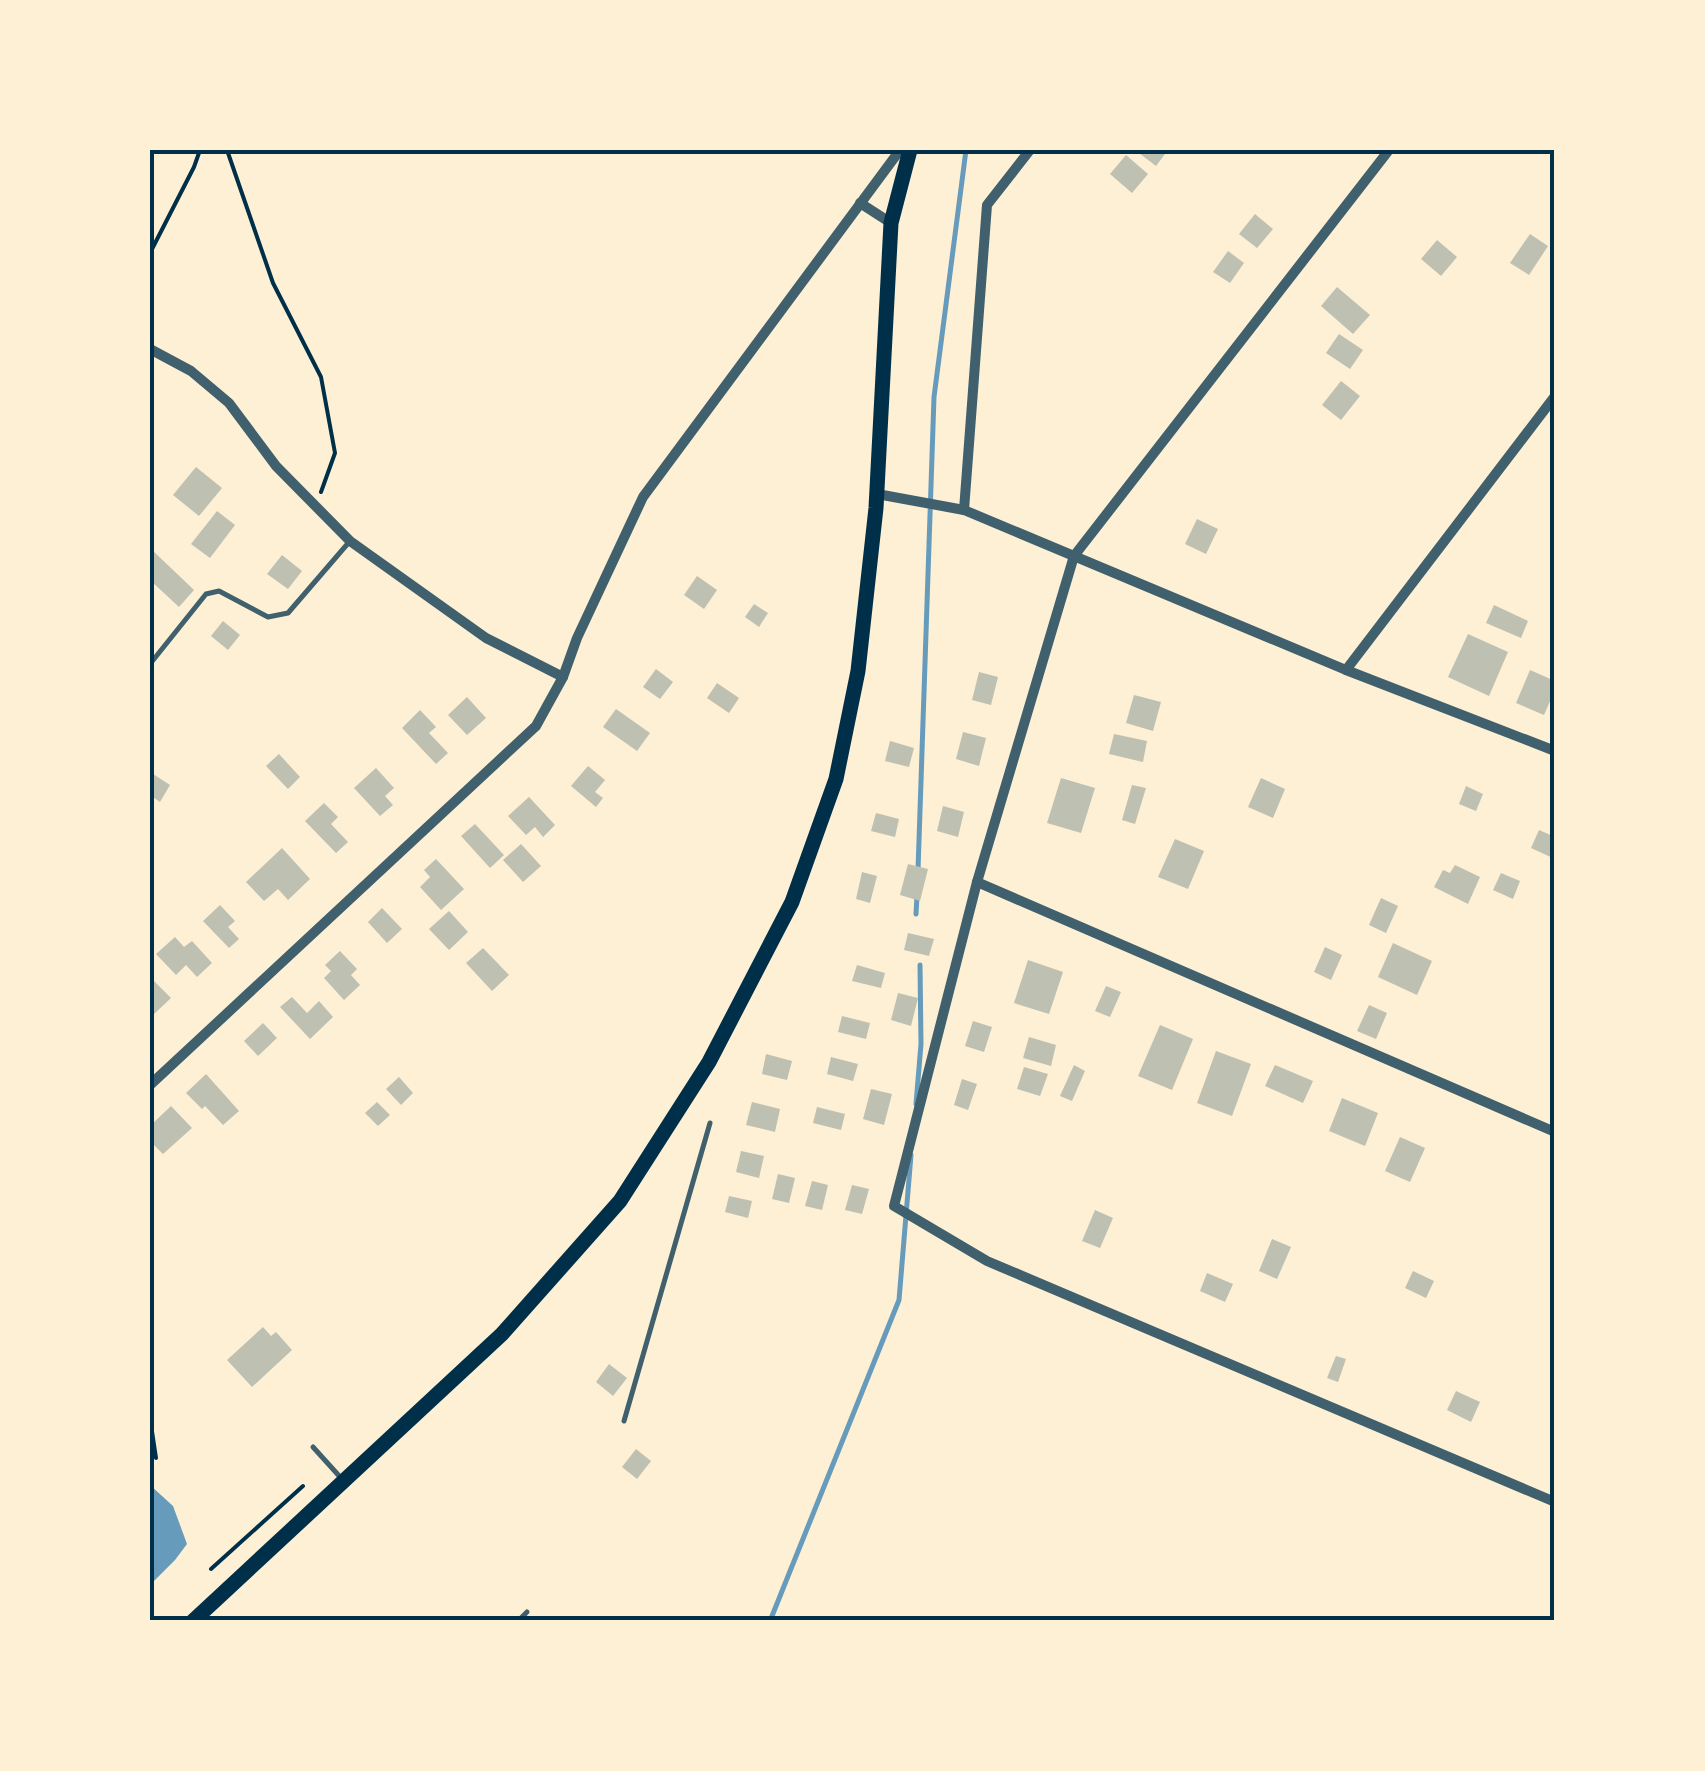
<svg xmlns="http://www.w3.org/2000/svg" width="1705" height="1771" font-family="Lato,sans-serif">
  <rect width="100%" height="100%" fill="#fdf0d5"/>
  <polygon fill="#669bbc" points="150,1485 173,1506 187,1544 175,1560 150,1585"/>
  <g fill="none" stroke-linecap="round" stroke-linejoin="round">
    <g stroke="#669bbc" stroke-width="5">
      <polyline points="918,870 934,397 966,150"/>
      <polyline points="916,914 917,896"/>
      <polyline points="916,1104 921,1044 920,965"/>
      <polyline points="770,1621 899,1300 911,1155"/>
    </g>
  </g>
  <g fill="#bec0b2">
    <polygon points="1135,150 1168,150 1156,166"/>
    <polygon points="1126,155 1148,174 1132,193 1110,174"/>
    <polygon points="1255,214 1273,229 1257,248 1239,234"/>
    <polygon points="1530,234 1548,246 1529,275 1510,263"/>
    <polygon points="1437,240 1457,257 1441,276 1421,259"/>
    <polygon points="1228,251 1244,263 1230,283 1213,272"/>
    <polygon points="1337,287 1370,315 1353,334 1321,306"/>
    <polygon points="1339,334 1363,350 1350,369 1326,353"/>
    <polygon points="1341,381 1360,396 1341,420 1322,405"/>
    <polygon points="196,467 222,488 199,516 173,495"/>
    <polygon points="217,511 235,525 210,558 191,544"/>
    <polygon points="1197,519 1218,529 1206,554 1185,544"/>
    <polygon points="150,548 194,590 179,607 150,580"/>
    <polygon points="282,555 302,571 288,589 267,574"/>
    <polygon points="697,576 717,590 704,609 684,595"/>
    <polygon points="754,604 768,613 759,627 745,617"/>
    <polygon points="1494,605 1528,621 1521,638 1486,623"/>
    <polygon points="223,621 240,635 228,650 211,636"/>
    <polygon points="1468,634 1508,652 1489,696 1448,677"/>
    <polygon points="656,669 673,682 660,699 643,687"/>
    <polygon points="1530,670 1555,681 1555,690 1544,715 1516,703"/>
    <polygon points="979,672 998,677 991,705 972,700"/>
    <polygon points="717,683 739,698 729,713 707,698"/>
    <polygon points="1134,695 1161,702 1153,731 1126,723"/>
    <polygon points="467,697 486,718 467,735 448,715"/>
    <polygon points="616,709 650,733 637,751 603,727"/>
    <polygon points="420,710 436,727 429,733 448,753 436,764 402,728"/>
    <polygon points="963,732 986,738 979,766 956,759"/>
    <polygon points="1114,734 1147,741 1143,762 1109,754"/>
    <polygon points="890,741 914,748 909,767 885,761"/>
    <polygon points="279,754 300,777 288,789 266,766"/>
    <polygon points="588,766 605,780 595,792 603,798 596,807 571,786"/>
    <polygon points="376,768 394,788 385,796 393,805 380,816 354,788"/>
    <polygon points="150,772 170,785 160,802 150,795"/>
    <polygon points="1061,778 1095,788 1081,833 1047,823"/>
    <polygon points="1261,778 1285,789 1273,818 1248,807"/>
    <polygon points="1132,785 1146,788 1135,824 1122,820"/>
    <polygon points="1466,786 1483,794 1476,811 1459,804"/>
    <polygon points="529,797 555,825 543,837 535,827 526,835 508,816"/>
    <polygon points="324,803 338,817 331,824 348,842 336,853 305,821"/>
    <polygon points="943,806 964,812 958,837 937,831"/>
    <polygon points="876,813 899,819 895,837 871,831"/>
    <polygon points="475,824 504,855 490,868 461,836"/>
    <polygon points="1539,830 1555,837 1555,859 1531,848"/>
    <polygon points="1175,839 1204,851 1188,889 1158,877"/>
    <polygon points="521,844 541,866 523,882 503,860"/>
    <polygon points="282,848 310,879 288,900 278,889 264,901 246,882"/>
    <polygon points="436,859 464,889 441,910 420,887 430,877 424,870"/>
    <polygon points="908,864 928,869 920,901 900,895"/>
    <polygon points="1455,865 1480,877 1468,904 1434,887 1443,870 1450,873"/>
    <polygon points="862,872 877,876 870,903 856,899"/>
    <polygon points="1501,873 1520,881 1513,899 1493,890"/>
    <polygon points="1381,898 1398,906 1386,933 1369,925"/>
    <polygon points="220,905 235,921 228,927 239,939 229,948 203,921"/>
    <polygon points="382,908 402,929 387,943 368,922"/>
    <polygon points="449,911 468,932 449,950 429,929"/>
    <polygon points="908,933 934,939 929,956 904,950"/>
    <polygon points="175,937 184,947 192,941 212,963 197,977 186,965 176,975 156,954"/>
    <polygon points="1393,943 1432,961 1417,995 1378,977"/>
    <polygon points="1325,947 1342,955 1331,980 1314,972"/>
    <polygon points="483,948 509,975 492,991 466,963"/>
    <polygon points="340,951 357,969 351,975 360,985 344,1000 324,978 331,971 325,965"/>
    <polygon points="1028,960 1063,972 1049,1014 1014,1003"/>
    <polygon points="857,965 885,973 881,988 852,981"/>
    <polygon points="150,977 171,998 152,1016 150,1014"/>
    <polygon points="1106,986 1121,992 1110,1017 1095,1011"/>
    <polygon points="898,993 918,998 911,1026 891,1020"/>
    <polygon points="292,997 307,1013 319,1001 333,1017 310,1039 280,1007"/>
    <polygon points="1369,1005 1387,1013 1376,1039 1357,1031"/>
    <polygon points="842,1016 870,1023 866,1039 838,1032"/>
    <polygon points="973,1021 992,1027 984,1052 965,1046"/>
    <polygon points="263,1023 277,1038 258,1056 244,1041"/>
    <polygon points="1160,1025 1193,1039 1172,1090 1138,1076"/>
    <polygon points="1029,1037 1056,1045 1051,1066 1023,1058"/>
    <polygon points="1216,1051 1251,1064 1232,1116 1197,1103"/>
    <polygon points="766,1054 792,1061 787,1080 762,1074"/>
    <polygon points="831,1057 858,1064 853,1081 827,1074"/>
    <polygon points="1074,1065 1085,1071 1072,1101 1060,1096"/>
    <polygon points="1275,1065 1313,1081 1303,1103 1265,1086"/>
    <polygon points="1024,1067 1048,1074 1040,1096 1017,1089"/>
    <polygon points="206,1074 239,1111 223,1125 205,1106 202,1109 186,1093"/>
    <polygon points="399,1077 413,1093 401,1105 386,1089"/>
    <polygon points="962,1079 977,1084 968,1110 954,1105"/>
    <polygon points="871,1089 892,1094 884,1125 863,1119"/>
    <polygon points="1342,1098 1378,1113 1365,1146 1329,1131"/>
    <polygon points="377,1102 390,1115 378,1126 365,1113"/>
    <polygon points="752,1102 780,1109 775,1132 746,1125"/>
    <polygon points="171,1106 192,1128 163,1154 154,1145 150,1148 150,1126"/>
    <polygon points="817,1107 845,1114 841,1130 813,1123"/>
    <polygon points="1400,1137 1425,1148 1410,1182 1385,1171"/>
    <polygon points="741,1151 764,1156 759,1178 736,1172"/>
    <polygon points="778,1174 795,1178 789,1203 772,1199"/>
    <polygon points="812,1181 828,1185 822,1210 805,1206"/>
    <polygon points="852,1185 869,1189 862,1214 845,1210"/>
    <polygon points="729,1196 752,1201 748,1218 725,1212"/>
    <polygon points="1095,1210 1113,1218 1100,1248 1082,1241"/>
    <polygon points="1272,1239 1291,1247 1277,1279 1259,1271"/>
    <polygon points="1413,1271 1434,1281 1426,1298 1405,1288"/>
    <polygon points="1207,1273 1233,1284 1225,1302 1200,1291"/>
    <polygon points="263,1327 271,1336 276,1332 292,1350 252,1387 227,1360"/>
    <polygon points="1336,1356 1346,1359 1338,1382 1327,1378"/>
    <polygon points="609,1364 627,1378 613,1396 596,1382"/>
    <polygon points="1456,1391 1480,1402 1471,1422 1447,1410"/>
    <polygon points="636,1449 651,1461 637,1479 622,1467"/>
  </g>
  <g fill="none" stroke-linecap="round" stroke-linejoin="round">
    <g stroke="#003049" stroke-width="4">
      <polyline points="227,150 273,283 321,377 335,453 321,492"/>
      <polyline points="150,253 194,167 200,150"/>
      <polyline points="150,1418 156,1458"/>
      <polyline points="211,1569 303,1486"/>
    </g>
    <g stroke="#3f606c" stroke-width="5">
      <polyline points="150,664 206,594 219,591 268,617 288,613 350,541"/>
      <polyline points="624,1421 710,1123"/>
      <polyline points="313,1447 341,1478"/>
      <polyline points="518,1621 527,1612"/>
    </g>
    <g stroke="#3f606c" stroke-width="10">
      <polyline points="1389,150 1074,556 977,882 1555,1132"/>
      <polyline points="860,203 891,223"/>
      <polyline points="150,349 191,371 229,403 276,466 350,541 486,638 563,677"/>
      <polyline points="877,494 964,510 1346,670 1555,751"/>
      <polyline points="964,510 987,205 1030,150"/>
      <polyline points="1346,670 1555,396"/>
      <polyline points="977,882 894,1206 987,1261 1555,1502"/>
      <polyline points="150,1085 536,726 563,677 577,638 643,497 900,150"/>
    </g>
    <polyline stroke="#003049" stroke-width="15" points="193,1621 502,1334 620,1201 709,1062 792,902 836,779 858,671 876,508 891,223 910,150"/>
  </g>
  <rect width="1705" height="1771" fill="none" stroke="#fdf0d5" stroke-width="305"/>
  <rect x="152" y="152" width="1400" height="1466" fill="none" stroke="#003049" stroke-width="4"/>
</svg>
